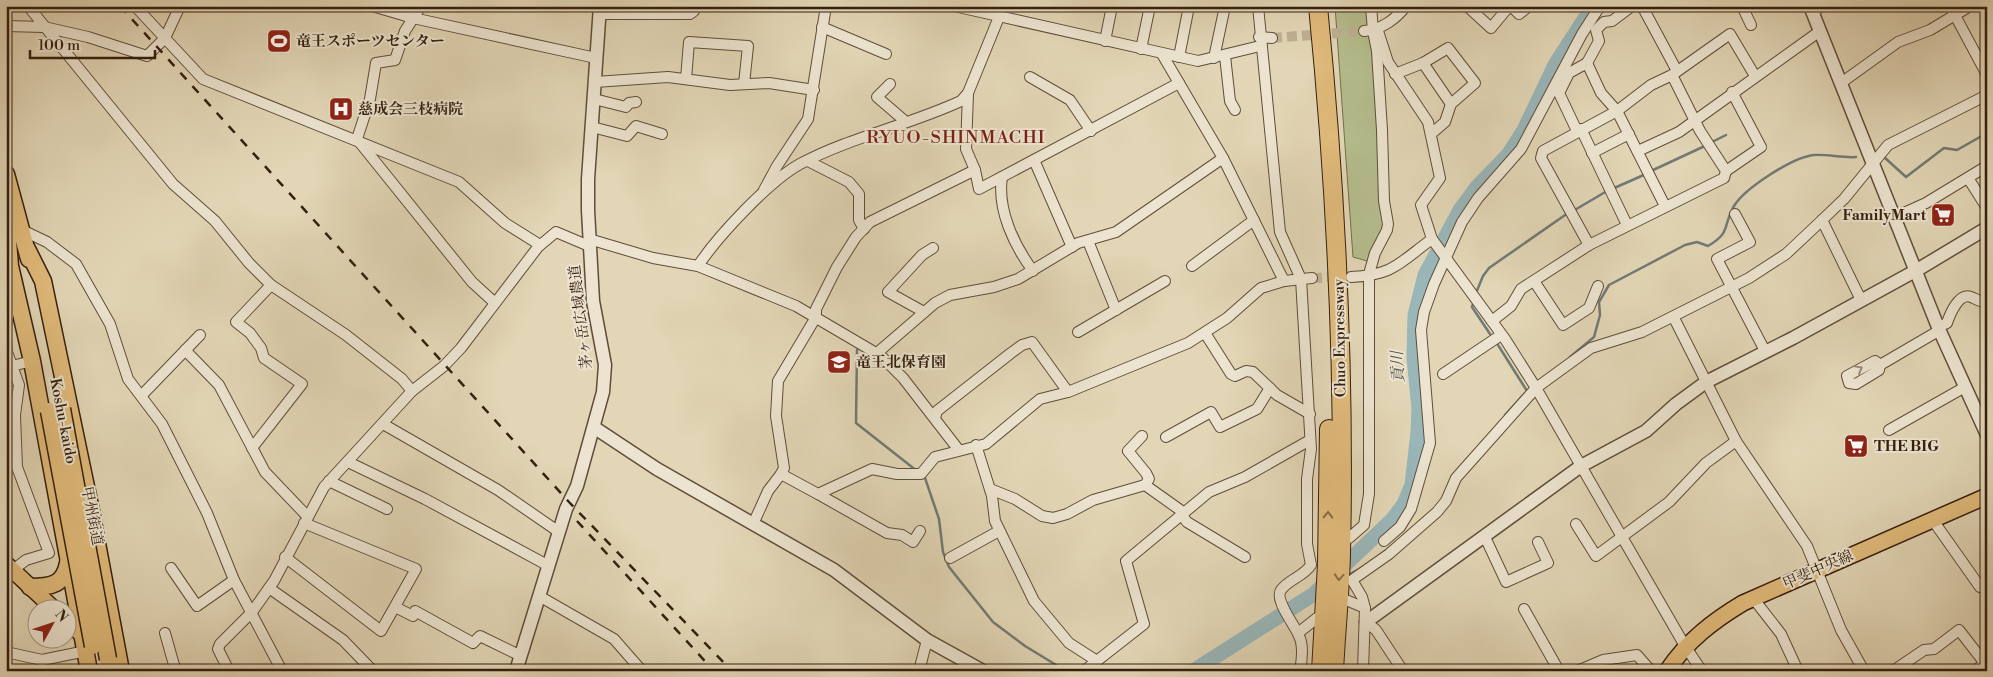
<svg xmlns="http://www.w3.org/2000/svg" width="1993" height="677" font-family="'Libre Bodoni','Noto Serif JP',serif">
  <rect width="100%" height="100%" fill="#e2d6b6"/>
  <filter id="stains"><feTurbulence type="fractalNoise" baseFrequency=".004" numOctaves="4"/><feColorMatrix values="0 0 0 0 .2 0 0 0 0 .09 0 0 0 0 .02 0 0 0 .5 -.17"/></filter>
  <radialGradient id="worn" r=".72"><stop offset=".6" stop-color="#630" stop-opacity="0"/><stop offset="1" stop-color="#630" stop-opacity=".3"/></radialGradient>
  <polygon fill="#b5bd8d" stroke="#746e4e" points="1335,6 1369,6 1375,59 1384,219 1383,230 1367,261 1353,257"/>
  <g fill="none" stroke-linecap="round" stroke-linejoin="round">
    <g stroke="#717a75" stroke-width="2.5">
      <polyline points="1712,142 1726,135"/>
      <polyline points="1884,157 1906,177 1944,148 1957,150 1987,133"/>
      <polyline points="1651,171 1707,145"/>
      <polyline points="1612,189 1646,174"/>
      <polyline points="1573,211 1607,191"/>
      <polyline points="1476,293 1483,276 1489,268 1568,213"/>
      <polyline points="1474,301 1472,307 1490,334"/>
      <polyline points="1498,345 1527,391"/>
      <polyline points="857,350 856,423 917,471"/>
      <path d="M1570,357l24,-20 6,-22 -1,-13 10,-17 76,-40 12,-3 11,4c24,-14 14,-20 26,-40 11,-18 59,-49 80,-51 13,-1 28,3 42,2"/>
      <polyline points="1505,415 1525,393"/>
      <polyline points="924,475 939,519 943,552 949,567 993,622 1025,646 1066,671"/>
      <polyline points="1346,576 1361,568"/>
      <polyline points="1314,594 1319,591"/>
    </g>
    <polyline stroke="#99b6b9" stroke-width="15" points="1193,671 1314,594 1392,520 1404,504 1412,485 1418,432 1419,409 1414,357 1415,315 1425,275 1460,210 1477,187 1508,155 1524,130 1556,63 1593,6"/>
    <g stroke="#bfb195" stroke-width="10" stroke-dasharray="10 5" stroke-linecap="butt">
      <polyline points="1272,38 1364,31"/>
      <polyline points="1312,278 1341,277"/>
    </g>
    <defs>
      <g id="minor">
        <polyline points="28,6 173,184 215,221 249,263 271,285 346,335 402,379 412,391"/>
        <polyline points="135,6 203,79 459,182 505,223 540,245"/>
        <polyline points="372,6 413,18 596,58"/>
        <polyline points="421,6 405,31 395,60 376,63 370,99 357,139 472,282 495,303"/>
        <polyline points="954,6 1198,61 1260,46"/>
        <path d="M1258,6l22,226 21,47 10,170 -4,30v65l4,21c-8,12 -22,14 -30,25 -7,10 14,35 18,46 5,10 3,24 1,35"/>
        <polyline points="1467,6 1491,28 1506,10 1513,6"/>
        <polyline points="1642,6 1677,71"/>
        <polyline points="1699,6 1702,6"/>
        <polyline points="1742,6 1751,25"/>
        <polyline points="1950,6 1987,75"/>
        <polyline points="1513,8 1519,14 1529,6"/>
        <polyline points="1813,13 1821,6"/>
        <polyline points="599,14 690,14 694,11 694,6"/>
        <polyline points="6,26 44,27 88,37 147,56 165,38 180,6"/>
        <polyline points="822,27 886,54"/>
        <polyline points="1377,28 1388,62 1428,122 1440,178 1421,205 1432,239 1505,339 1536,388 1685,646 1702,671"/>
        <path d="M1364,31c17,-1 32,-12 42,-25"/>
        <polyline points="1259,37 1272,38"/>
        <polyline points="1105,41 1112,6"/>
        <polyline points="1141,49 1150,6"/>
        <polyline points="1162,54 1223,158 1284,281"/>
        <polyline points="1225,56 1230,101 1235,110"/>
        <polyline points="1179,57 1189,6"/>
        <polyline points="1214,58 1225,6"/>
        <polyline points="1423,63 1451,104"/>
        <polyline points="1587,63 1599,41 1596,30 1604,22 1612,21 1632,6"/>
        <polyline points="1395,74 1423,63 1448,48 1475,83 1451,104 1445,122 1431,134"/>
        <polyline points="1030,77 1070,100 1091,131"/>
        <polyline points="686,79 689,42 748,46 744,84"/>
        <polyline points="595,82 668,77 730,85 769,83 814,90"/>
        <polyline points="1841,83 1898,42 1930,30 1970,6"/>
        <polyline points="890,84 877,97 906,122"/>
        <polyline points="968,93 966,149 975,170 979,189 1179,83"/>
        <polyline points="594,99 626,107 629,103 636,102"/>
        <polyline points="592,127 627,136 636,126 662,134"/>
        <polyline points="1581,129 1627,225"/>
        <polyline points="1577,131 1559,93 1569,73 1587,63 1601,93 1617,111 1665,206"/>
        <polyline points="1638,151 1679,132 1820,31"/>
        <polyline points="1592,153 1629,134"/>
        <polyline points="1034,160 1072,247"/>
        <polyline points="808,161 849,182 859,194 859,220 864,229"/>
        <polyline points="1726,171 1761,147 1732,92"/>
        <path d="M1002,177c-5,33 12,68 31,94"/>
        <polyline points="1968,178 1987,208"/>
        <polyline points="764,190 777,166 808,119 826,6"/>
        <polyline points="1735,214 1750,242 1717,259 1765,351"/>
        <polyline points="1895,217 1926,203 1987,166"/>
        <polyline points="1822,220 1861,300"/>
        <polyline points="22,230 47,242 76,264 110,324 128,379 162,424 207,513 234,580 282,671"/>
        <polyline points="589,239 653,258 698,266 796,306 881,356 903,378 958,449"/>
        <polyline points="1088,241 1116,310"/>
        <polyline points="1589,245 1541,158 1543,151 1617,111 1651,85 1672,75 1730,34 1755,76"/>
        <path d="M698,266c19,-29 71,-85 102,-102 51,-27 109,-39 161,-63l7,-8 31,-76"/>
        <polyline points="1192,266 1254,220"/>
        <path d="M1351,277c43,-2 48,-14 81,-38"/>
        <polyline points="1534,281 1563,325 1589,308 1598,286"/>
        <polyline points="6,298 9,309 6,328"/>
        <polyline points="924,312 888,292 922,255 933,248"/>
        <polyline points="1674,318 1736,441 1807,546 1841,630 1864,671"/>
        <polyline points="1492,321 1511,306 1521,289 1589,245 1724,178 1726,171 1700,131 1672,75"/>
        <path d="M1938,327l9,-4c3,-9 12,-31 24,-26 5,2 10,5 16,6"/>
        <polyline points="1078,332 1165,281"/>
        <polyline points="1205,333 1231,374 1235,376 1246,371 1253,372 1277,395 1310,414"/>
        <polyline points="6,339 7,352 19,385 15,415 17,467 49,553 26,560 13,570"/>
        <polyline points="185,350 219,385 265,472 308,517"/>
        <polyline points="877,353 935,303 950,295 994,287 1018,279 1078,243 1116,232 1223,158"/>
        <polyline points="1880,365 1875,361 1847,376 1849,383 1856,384 1879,370 1880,365 1940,330"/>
        <polyline points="12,366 32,361"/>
        <polyline points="1443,374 1501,335"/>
        <polyline points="141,396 200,335"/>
        <polyline points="935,418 937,411 1011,353 1022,345 1032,342 1068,392"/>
        <polyline points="383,424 498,490 559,532"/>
        <polyline points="1889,430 1965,387"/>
        <polyline points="1142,436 1128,451 1146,473 1149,479 1145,485"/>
        <polyline points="1166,437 1211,412 1220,427 1257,409 1270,388"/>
        <polyline points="976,445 992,496 995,521 1034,601 1069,643 1097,661"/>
        <polyline points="252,448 302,384 264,358 261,348 250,333 236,322 271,285"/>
        <polyline points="348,462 425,499 549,566"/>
        <polyline points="781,474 818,494 872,469 897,474 921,474 935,457 986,444 1040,399 1068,392 1188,343 1227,318 1261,288 1284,281 1312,278"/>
        <polyline points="329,481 387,509"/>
        <polyline points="990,489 1015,499 1042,516 1053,518 1067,514 1093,500 1145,485 1183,512"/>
        <polyline points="818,494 887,533 902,535 913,542 920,531"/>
        <polyline points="1181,514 1187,522 1245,557"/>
        <polyline points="1932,519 1980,587 1987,581"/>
        <polyline points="754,522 768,491 781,474 784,468 776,416 778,381 816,317 816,309 837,267 856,237 870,222 975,170"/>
        <polyline points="1576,524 1596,556 1669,502 1706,463 1736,441"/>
        <polyline points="1485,537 1506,582 1548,563 1538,542"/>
        <polyline points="1349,538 1364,525 1369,494 1369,274 1375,253 1387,230 1388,224 1384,201 1382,130 1377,51 1373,31 1371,6"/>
        <polyline points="1384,541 1400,527 1411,509 1430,443 1421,330 1424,312 1434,284 1462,222 1478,198 1521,149 1582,34 1600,6"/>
        <polyline points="285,557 381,631 416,569 304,523"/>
        <polyline points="950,558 999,531"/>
        <polyline points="171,568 197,606 234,580"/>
        <polyline points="269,588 343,640 373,671"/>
        <polyline points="539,596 614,639 642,671"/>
        <polyline points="1753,598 1781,634 1798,671"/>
        <polyline points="1346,600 1365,608 1363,671"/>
        <polyline points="395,607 413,616 415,611 473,643 480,636 521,656"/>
        <polyline points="1365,608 1362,597 1352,580 1389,554 1437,512 1446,501 1456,478 1536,388 1591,348 1642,332 1749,278 1786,254 1819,223 1844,199 1888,145 1987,95"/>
        <polyline points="1524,609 1559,671"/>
        <polyline points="1366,622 1376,630 1403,671"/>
        <polyline points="165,633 174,665 178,671"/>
        <polyline points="1298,633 1317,618"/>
        <polyline points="6,652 42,660 86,651"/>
        <polyline points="229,671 218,649 220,644 252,612 274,581 324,487 412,391 444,366 461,348 538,247 556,232 589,246"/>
        <polyline points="919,671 927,640"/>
        <polyline points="1084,671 1144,624 1126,561 1209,492 1245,477 1310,440"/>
        <polyline points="1577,671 1603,660 1637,655 1651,671"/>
        <polyline points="1893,671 1924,650 1934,649 1959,630 1987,666"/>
        <polyline points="1975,671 1985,663"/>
      </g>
      <g id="tertiary">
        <polyline points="1810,6 1938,327 1987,435"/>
        <polyline points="595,428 657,469 834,570 927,640 983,671"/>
        <polyline points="1366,622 1581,466 1646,431 1676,404 1706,382 1793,338 1917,270 1987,228"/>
        <polyline points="516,671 566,509 577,486 603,392 605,365 593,301 588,210 588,179 600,6"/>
      </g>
      <g id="primary">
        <polyline points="6,564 55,610"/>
        <polyline points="68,621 83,636"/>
        <path d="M1667,671c20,-30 46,-50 76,-68l244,-107"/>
      </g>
      <g id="trunk">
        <polyline points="6,174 29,259"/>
        <polyline points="7,228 10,266 32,361 89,671"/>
        <polyline points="27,249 43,281 90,506 121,671"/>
        <path d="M30,587c21,0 34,-2 38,-24"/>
      </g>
      <g id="motorway">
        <path d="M1318,6c18,182 27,365 23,548 -1,39 -5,78 -7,117"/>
        <polyline points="1321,671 1327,564 1329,429"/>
      </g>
    </defs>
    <use href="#minor" stroke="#604d39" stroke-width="12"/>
    <use href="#tertiary" stroke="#604d39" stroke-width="15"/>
    <use href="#primary" stroke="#341f0f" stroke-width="18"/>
    <use href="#trunk" stroke="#341f0f" stroke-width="19"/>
    <use href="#motorway" stroke="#341f0f" stroke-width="20"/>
    <use href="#minor" stroke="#ece4d0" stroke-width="10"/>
    <use href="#tertiary" stroke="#ece4d0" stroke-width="12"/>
    <use href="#primary" stroke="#e1bb7b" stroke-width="15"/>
    <use href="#trunk" stroke="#e1bb7b" stroke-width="16"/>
    <use href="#motorway" stroke="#e1bb7b" stroke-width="18"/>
    <g stroke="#341f0f" stroke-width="2.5" stroke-dasharray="9 9" stroke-linecap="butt">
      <polyline points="120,6 569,502 732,671"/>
      <polyline points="577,521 714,671"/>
    </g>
    <defs>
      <g id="trunk-bridge">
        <polyline points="62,409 108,659"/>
        <polyline points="49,411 93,646"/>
      </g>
    </defs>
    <use href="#trunk-bridge" stroke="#341f0f" stroke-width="19" stroke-linecap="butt"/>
    <use href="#trunk-bridge" stroke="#e1bb7b" stroke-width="16"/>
  </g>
  <defs><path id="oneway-chevron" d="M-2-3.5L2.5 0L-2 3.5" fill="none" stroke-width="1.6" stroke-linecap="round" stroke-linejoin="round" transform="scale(1.25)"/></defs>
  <use stroke="#998b79" href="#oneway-chevron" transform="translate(1859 369) rotate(-29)"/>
  <g stroke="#8a6d45">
    <use href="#oneway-chevron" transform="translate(1328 515) rotate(-89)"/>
    <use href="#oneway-chevron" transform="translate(1339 577) rotate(94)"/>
  </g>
  <defs>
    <symbol id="stadium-square" viewBox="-11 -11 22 22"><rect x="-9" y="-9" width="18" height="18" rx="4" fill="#8f2418" stroke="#ece4d0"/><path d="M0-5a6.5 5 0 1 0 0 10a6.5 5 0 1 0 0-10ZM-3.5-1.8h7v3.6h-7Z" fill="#fff"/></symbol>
    <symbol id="hospital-square" viewBox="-11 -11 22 22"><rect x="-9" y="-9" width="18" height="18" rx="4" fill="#8f2418" stroke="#ece4d0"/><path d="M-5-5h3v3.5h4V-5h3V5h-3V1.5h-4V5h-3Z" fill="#fff"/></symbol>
    <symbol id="supermarket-square" viewBox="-11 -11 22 22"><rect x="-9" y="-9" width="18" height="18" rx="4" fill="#8f2418" stroke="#ece4d0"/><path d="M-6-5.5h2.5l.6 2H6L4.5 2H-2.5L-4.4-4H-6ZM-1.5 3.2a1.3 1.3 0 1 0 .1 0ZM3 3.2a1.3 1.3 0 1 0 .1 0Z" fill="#fff"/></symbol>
    <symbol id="school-square" viewBox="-11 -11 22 22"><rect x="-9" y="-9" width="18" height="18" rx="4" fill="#8f2418" stroke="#ece4d0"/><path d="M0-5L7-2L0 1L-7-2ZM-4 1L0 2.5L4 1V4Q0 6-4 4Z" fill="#fff"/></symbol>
  </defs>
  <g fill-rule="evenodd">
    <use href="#stadium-square" x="265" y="27" width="28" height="28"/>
    <use href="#hospital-square" x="327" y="95" width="28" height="28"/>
    <use href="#supermarket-square" x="1929" y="201" width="28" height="28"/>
    <use href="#school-square" x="825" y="348" width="28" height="28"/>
    <use href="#supermarket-square" x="1842" y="432" width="28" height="28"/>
  </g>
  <g text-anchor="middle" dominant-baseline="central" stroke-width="4" stroke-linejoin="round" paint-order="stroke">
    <g font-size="15" font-weight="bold" fill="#341f0f" stroke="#ece4d0" text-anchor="start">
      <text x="296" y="41">竜王スポーツセンター</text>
      <text x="358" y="109">慈成会三枝病院</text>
      <text x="1926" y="215" text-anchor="end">FamilyMart</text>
      <text x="856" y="362">竜王北保育園</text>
      <text x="1874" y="446">THE BIG</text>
    </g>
    <g font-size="15" fill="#341f0f" stroke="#ece4d0">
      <text transform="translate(581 317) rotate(-97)">茅ヶ岳広域農道</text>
      <text transform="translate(1340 338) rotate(-91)">Chuo Expressway</text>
      <text transform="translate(63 421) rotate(79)">Koshu-kaido</text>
      <text transform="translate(92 516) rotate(79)">甲州街道</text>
      <text transform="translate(1818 570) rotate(-24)">甲斐中央線</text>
    </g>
    <g font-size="16" font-style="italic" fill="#524c42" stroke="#ece4d0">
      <text transform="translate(1398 367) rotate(-93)">貢川</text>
    </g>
    <g font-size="18" letter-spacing="1" fill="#7a1f14" stroke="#ece4d0">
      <text x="956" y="137">RYUO-SHINMACHI</text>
    </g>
  </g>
  <rect width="1993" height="677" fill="none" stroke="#e2d6b6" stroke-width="25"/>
  <rect x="8" y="8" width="1978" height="662" fill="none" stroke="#341f0f" stroke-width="2.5"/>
  <rect x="12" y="12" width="1968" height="652" fill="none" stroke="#341f0f"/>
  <g transform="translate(52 624) rotate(50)"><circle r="24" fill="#ece4d0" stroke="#a29583"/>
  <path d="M0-4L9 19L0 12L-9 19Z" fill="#8f2418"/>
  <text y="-8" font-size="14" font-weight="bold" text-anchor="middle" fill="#341f0f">N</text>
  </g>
  <path d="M30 50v8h125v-8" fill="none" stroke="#341f0f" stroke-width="2.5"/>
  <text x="38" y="50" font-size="15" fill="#341f0f" stroke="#ece4d0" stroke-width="4" paint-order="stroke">100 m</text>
  <rect width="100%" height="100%" filter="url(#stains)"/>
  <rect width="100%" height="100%" fill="url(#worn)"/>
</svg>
